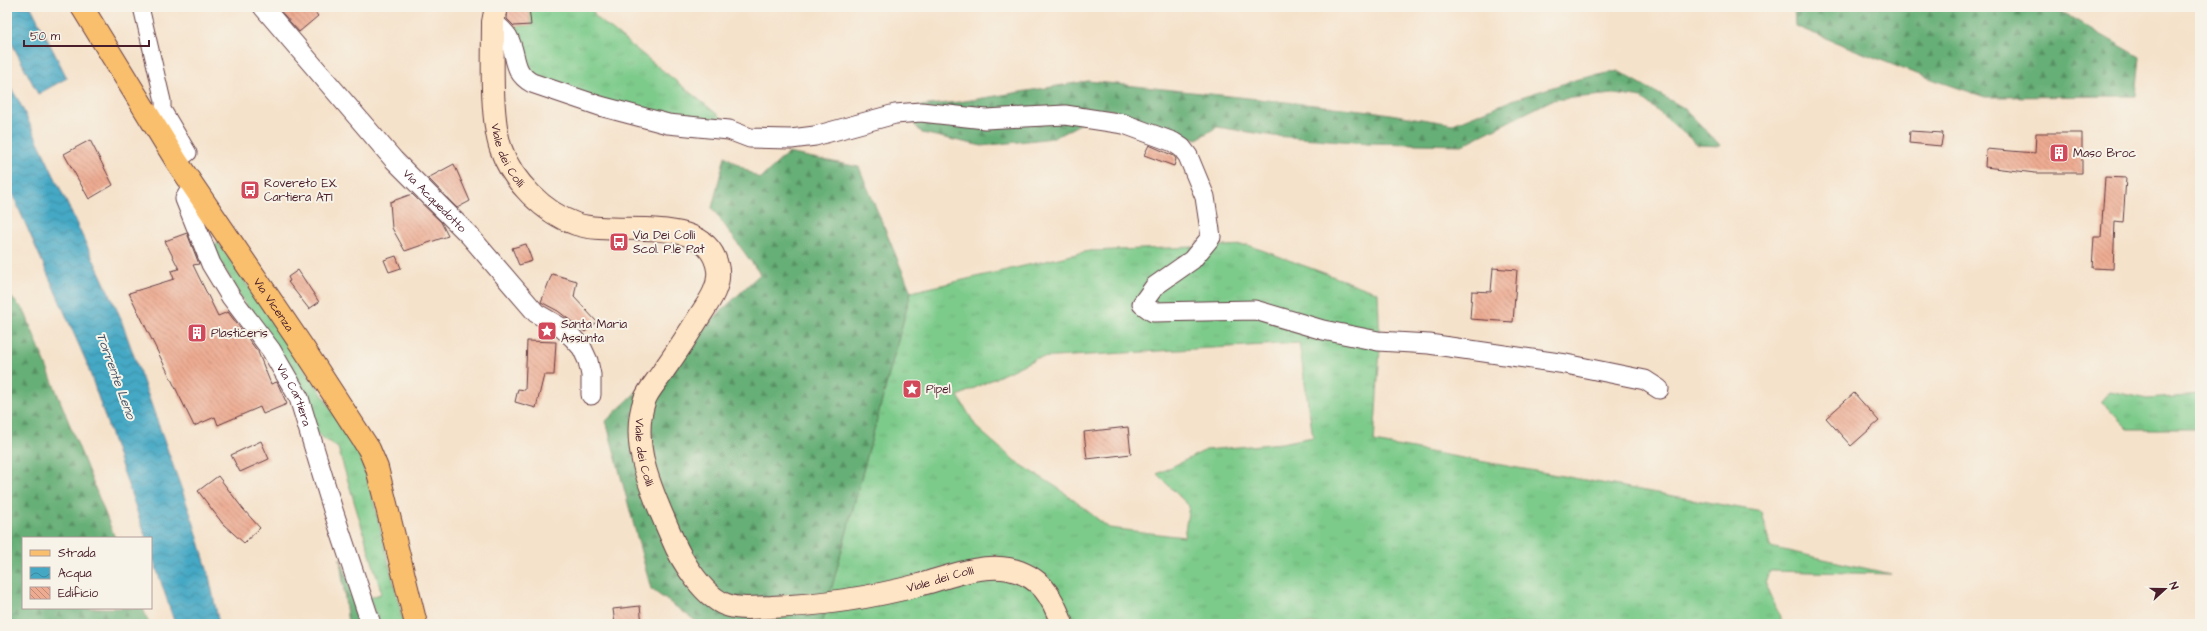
<svg xmlns="http://www.w3.org/2000/svg" width="2207" height="631" font-family="'Architects Daughter',sans-serif">
  <defs>
    <pattern id="grass-tufts" width="24" height="20" patternUnits="userSpaceOnUse"><rect width="24" height="20" fill="#7dcb8b"/><path d="M3 7l-1-3M5 7V3M7 7l1-3M15 17l-1-3M17 17v-4M19 17l1-3" fill="none" stroke="#6eae78"/></pattern>
    <pattern id="forest-firs" width="22" height="20" patternUnits="userSpaceOnUse"><rect width="22" height="20" fill="#66af77"/><path d="M5 1l3.5 6h-7zM16 11l3.5 6h-7z" fill="#568e62"/></pattern>
    <pattern id="water-waves" width="16" height="10" patternUnits="userSpaceOnUse"><rect width="16" height="10" fill="#44a8c4"/><path d="M0 5q4-4 8 0t8 0" fill="none" stroke="#3b889f"/></pattern>
    <pattern id="building-back-hatch" width="6" height="6" patternUnits="userSpaceOnUse"><rect width="6" height="6" fill="#edab92"/><path d="M-1 5l2 2M0 0l6 6M5-1l2 2" fill="none" stroke="#c28b77"/></pattern>
  </defs>
  <rect width="100%" height="100%" fill="#f7f3e8"/>
  <filter id="ink" filterUnits="userSpaceOnUse"><feTurbulence type="fractalNoise" baseFrequency=".025" numOctaves="2"/><feDisplacementMap in="SourceGraphic" scale="8" xChannelSelector="R" yChannelSelector="G"/><feConvolveMatrix kernelMatrix="1 2 1 2 8 2 1 2 1" color-interpolation-filters="sRGB"/></filter>
  <filter id="wash" filterUnits="userSpaceOnUse"><feTurbulence type="fractalNoise" baseFrequency=".012" numOctaves="4" result="noise"/><feDisplacementMap in="SourceGraphic" scale="16" xChannelSelector="R" yChannelSelector="G"/><feGaussianBlur stdDeviation="0.9" result="paint"/><feColorMatrix in="noise" values="0 0 0 0 0 0 0 0 0 0 0 0 0 0 0 0 0 1.4 0 .05"/><feComposite in="paint" operator="in"/></filter>
  <g filter="url(#wash)">
    <rect width="100%" height="100%" fill="#f5e2cb"/>
    <g fill="url(#grass-tufts)" stroke="#64755b" fill-rule="evenodd">
      <polygon points="529,7 591,7 596,17 727,122 681,123 527,77 511,26 531,25"/>
      <polygon points="218,242 318,388 359,453 373,499 404,624 379,624 369,598 380,594 381,591 338,448 319,435 212,246"/>
      <path d="M1248,245l130,48 2,55 -6,94 388,70 8,35 121,27 -121,-3 -5,11 18,42h-961l89,-332 178,-41zM1299,343l14,94 -31,6 -76,7 -49,24 32,32 -5,31 -75,-9 -48,-38 -46,-29 -38,-33 -19,-32 79,-38z"/>
      <polygon points="2110,391 2147,399 2200,395 2200,429 2128,429 2101,401"/>
    </g>
    <g fill="url(#forest-firs)" stroke="#586751">
      <polygon points="1794,7 2053,7 2140,57 2136,96 1985,97 1911,72 1795,26"/>
      <polygon points="1618,71 1684,108 1721,146 1698,145 1642,98 1614,94 1552,100 1462,145 1368,143 1274,136 1217,127 1197,139 1108,109 1054,138 982,146 922,133 900,108 959,102 1088,81 1371,111 1453,124 1515,99 1578,79"/>
      <polygon points="788,153 859,167 911,292 822,624 700,624 651,589 606,421 760,274 712,208 725,156 760,179"/>
      <polygon points="7,293 24,310 115,538 23,538 23,608 143,608 149,624 7,624"/>
      <polygon points="340,558 365,624 348,624"/>
    </g>
    <g fill="url(#water-waves)" stroke="#476478">
      <polygon points="7,7 31,7 67,78 38,94 7,34"/>
      <polygon points="7,82 19,101 119,314 194,524 209,576 219,624 175,624 151,552 151,538 146,538 86,361 7,182"/>
    </g>
    <g id="blocks">
      <g fill="url(#building-back-hatch)">
        <polygon points="277,7 311,7 318,16 299,32"/>
        <polygon points="508,7 529,7 531,25 514,26 507,19"/>
        <polygon points="1910,131 1943,133 1941,146 1909,143"/>
        <polygon points="2036,133 2082,133 2082,173 2035,173 1985,167 1986,149 2035,153"/>
        <polygon points="90,140 113,185 89,199 64,154"/>
        <polygon points="1149,145 1174,156 1176,159 1174,166 1144,155"/>
        <polygon points="454,164 470,201 457,208 428,178"/>
        <polygon points="2105,177 2126,178 2123,223 2115,222 2113,269 2092,268 2094,237 2101,237"/>
        <polygon points="412,194 441,222 448,236 405,251 392,228 390,202"/>
        <polygon points="187,233 199,264 193,265 218,316 228,312 258,352 271,384 277,382 287,404 263,414 260,407 218,425 215,417 194,426 129,293 174,279 171,271 179,269 165,241"/>
        <polygon points="526,244 532,261 519,265 512,248"/>
        <polygon points="396,256 401,268 389,272 384,260"/>
        <polygon points="1493,268 1517,270 1513,322 1470,319 1472,291 1491,292"/>
        <polygon points="298,270 319,302 309,309 288,282 290,281 288,277"/>
        <polygon points="552,274 577,281 574,297 597,322 585,332 558,311 541,302"/>
        <polygon points="527,341 556,342 554,375 544,375 536,408 515,402 518,389 525,390"/>
        <polygon points="1854,393 1879,421 1851,446 1826,418"/>
        <polygon points="1128,427 1131,454 1087,459 1084,432"/>
        <polygon points="261,441 269,459 240,472 231,455"/>
        <polygon points="218,476 243,509 260,528 244,543 223,524 198,491"/>
        <polygon points="640,606 642,624 615,624 613,609"/>
      </g>
    </g>
  </g>
  <g filter="url(#ink)">
    <use href="#blocks" fill-opacity="0" stroke="#643c43" stroke-width="1"/>
    <g fill="none" stroke-linecap="round" stroke-linejoin="round">
      <defs>
        <polyline id="pedestrian" points="141,7 163,101 163,109 189,153 177,162"/>
        <g id="minor">
          <path id="s1" d="M263,7l131,153 75,75 67,78 26,15 11,10 9,10 6,13 3,14v20"/>
          <path d="M493,22c5,4 12,10 15,15 10,18 3,34 24,46l68,23 68,18 61,6 21,8 41,1 24,-3 80,-22 26,-2 64,7 80,-4 59,9 49,18 9,6 6,8 17,41 6,40 -19,23 -37,26 -13,18 11,8 102,-2 68,20 55,11 51,3 137,20 79,16 14,9"/>
          <path id="s2" d="M193,185l-8,14 26,65 20,33 40,53 28,48 34,112 38,114"/>
        </g>
        <g id="secondary">
          <path id="s3" d="M496,7l-3,15c0,34 -3,95 8,127 11,32 43,64 75,75 41,14 133,-14 142,46 2,18 -10,33 -19,47 -11,18 -23,36 -35,53 -6,10 -15,19 -19,29 -17,46 9,97 27,139 9,22 33,62 58,68 13,4 28,1 41,1 50,-2 99,-9 148,-22 27,-7 62,-22 90,-16 32,7 43,27 53,55"/>
        </g>
        <g id="primary">
          <path id="s4" d="M82,7l95,155 127,187 65,100 8,19 39,156"/>
        </g>
      </defs>
      <use href="#pedestrian" stroke="#643c43" stroke-width="17"/>
      <use href="#minor" stroke="#643c43" stroke-width="21"/>
      <use href="#secondary" stroke="#643c43" stroke-width="24"/>
      <use href="#primary" stroke="#643c43" stroke-width="24"/>
      <use href="#pedestrian" stroke="#fff" stroke-width="15"/>
      <use href="#minor" stroke="#fff" stroke-width="19"/>
      <use href="#secondary" stroke="#fde5c5" stroke-width="22"/>
      <use href="#primary" stroke="#f9bf6d" stroke-width="22"/>
    </g>
  </g>
  <defs>
    <symbol id="building-square" viewBox="-11 -11 22 22"><rect x="-9" y="-9" width="18" height="18" rx="4" fill="#d1495b" stroke="#f7f3e8"/><path d="M-4-6H4V6H1V3H-1V6H-4ZM-2.5-4.3h1.7v1.8h-1.7ZM.8-4.3h1.7v1.8H.8ZM-2.5-1h1.7V.8h-1.7ZM.8-1h1.7V.8H.8Z" fill="#fff"/></symbol>
    <symbol id="bus-square" viewBox="-11 -11 22 22"><rect x="-9" y="-9" width="18" height="18" rx="4" fill="#d1495b" stroke="#f7f3e8"/><path d="M-5-6H5V4H4V6H2V4H-2V6H-4V4H-5ZM-3.5-4V0h7V-4ZM-3.5 1.2v1.5H-2V1.2ZM2 1.2v1.5H3.5V1.2Z" fill="#fff"/></symbol>
    <symbol id="sight-square" viewBox="-11 -11 22 22"><rect x="-9" y="-9" width="18" height="18" rx="4" fill="#d1495b" stroke="#f7f3e8"/><path d="M0-6L1.8-2.2L6-1.7L2.9 1.2L3.7 5.4L0 3.3L-3.7 5.4L-2.9 1.2L-6-1.7L-1.8-2.2Z" fill="#fff"/></symbol>
  </defs>
  <g fill-rule="evenodd">
    <use href="#building-square" x="2048" y="142" width="22" height="22"/>
    <use href="#bus-square" x="239" y="179" width="22" height="22"/>
    <use href="#bus-square" x="608" y="231" width="22" height="22"/>
    <use href="#sight-square" x="536" y="320" width="22" height="22"/>
    <use href="#building-square" x="186" y="322" width="22" height="22"/>
    <use href="#sight-square" x="901" y="378" width="22" height="22"/>
  </g>
  <g text-anchor="middle" dominant-baseline="central" stroke-width="4" stroke-linejoin="round" paint-order="stroke">
    <g font-size="12" fill="#4a1f2b" stroke="#f7f3e8">
      <text stroke="none"><textPath href="#s3" startOffset="151">Viale dei Colli</textPath></text>
      <text stroke="none"><textPath href="#s1" startOffset="259">Via Acquedotto</textPath></text>
      <text stroke="none"><textPath href="#s4" startOffset="354">Via Vicenza</textPath></text>
      <text stroke="none"><textPath href="#s2" startOffset="242">Via Cartiera</textPath></text>
      <text stroke="none"><textPath href="#s3" startOffset="618">Viale dei Colli</textPath></text>
      <text stroke="none"><textPath href="#s3" startOffset="1014">Viale dei Colli</textPath></text>
    </g>
    <g font-size="12" fill="#4a1f2b" stroke="#f7f3e8" text-anchor="start">
      <text x="2073" y="153">Maso Broc</text>
      <text x="264" y="183">Rovereto EX.<tspan x="264" dy="14">Cartiera ATI</tspan></text>
      <text x="633" y="235">Via Dei Colli<tspan x="633" dy="14">Scol. P.le Pat</tspan></text>
      <text x="561" y="324">Santa Maria<tspan x="561" dy="14">Assunta</tspan></text>
      <text x="211" y="333">Plasticeris</text>
      <text x="926" y="389">Pipel</text>
    </g>
    <g font-size="13" font-style="italic" fill="#485668" stroke="#f7f3e8">
      <text transform="translate(116 376) rotate(70)">Torrente Leno</text>
    </g>
  </g>
  <rect width="2207" height="631" fill="none" stroke="#f7f3e8" stroke-width="24"/>
  <rect x="22" y="537" width="130" height="72" fill="#f7f3e8" stroke="#b29e9c"/>
  <rect x="30" y="550" width="20" height="6" fill="#f9bf6d" stroke="#b29e9c"/>
  <text x="58" y="557" font-size="12" fill="#4a1f2b">Strada</text>
  <rect x="30" y="567" width="20" height="12" fill="url(#water-waves)" stroke="#b29e9c"/>
  <text x="58" y="577" font-size="12" fill="#4a1f2b">Acqua</text>
  <rect x="30" y="587" width="20" height="12" fill="url(#building-back-hatch)" stroke="#b29e9c"/>
  <text x="58" y="597" font-size="12" fill="#4a1f2b">Edificio</text>
  <g transform="translate(2165 589) rotate(69)" stroke="#f7f3e8" stroke-width="3" paint-order="stroke">
  <path d="M0-3L7 15L0 10L-7 15Z" fill="#4a1f2b"/>
  <text y="-6" font-size="11" font-weight="bold" text-anchor="middle" fill="#4a1f2b">N</text>
  </g>
  <path d="M24 40v6h125v-6" fill="none" stroke="#4a1f2b" stroke-width="2"/>
  <text x="30" y="40" font-size="12" fill="#4a1f2b" stroke="#f7f3e8" stroke-width="3" paint-order="stroke">50 m</text>
</svg>
